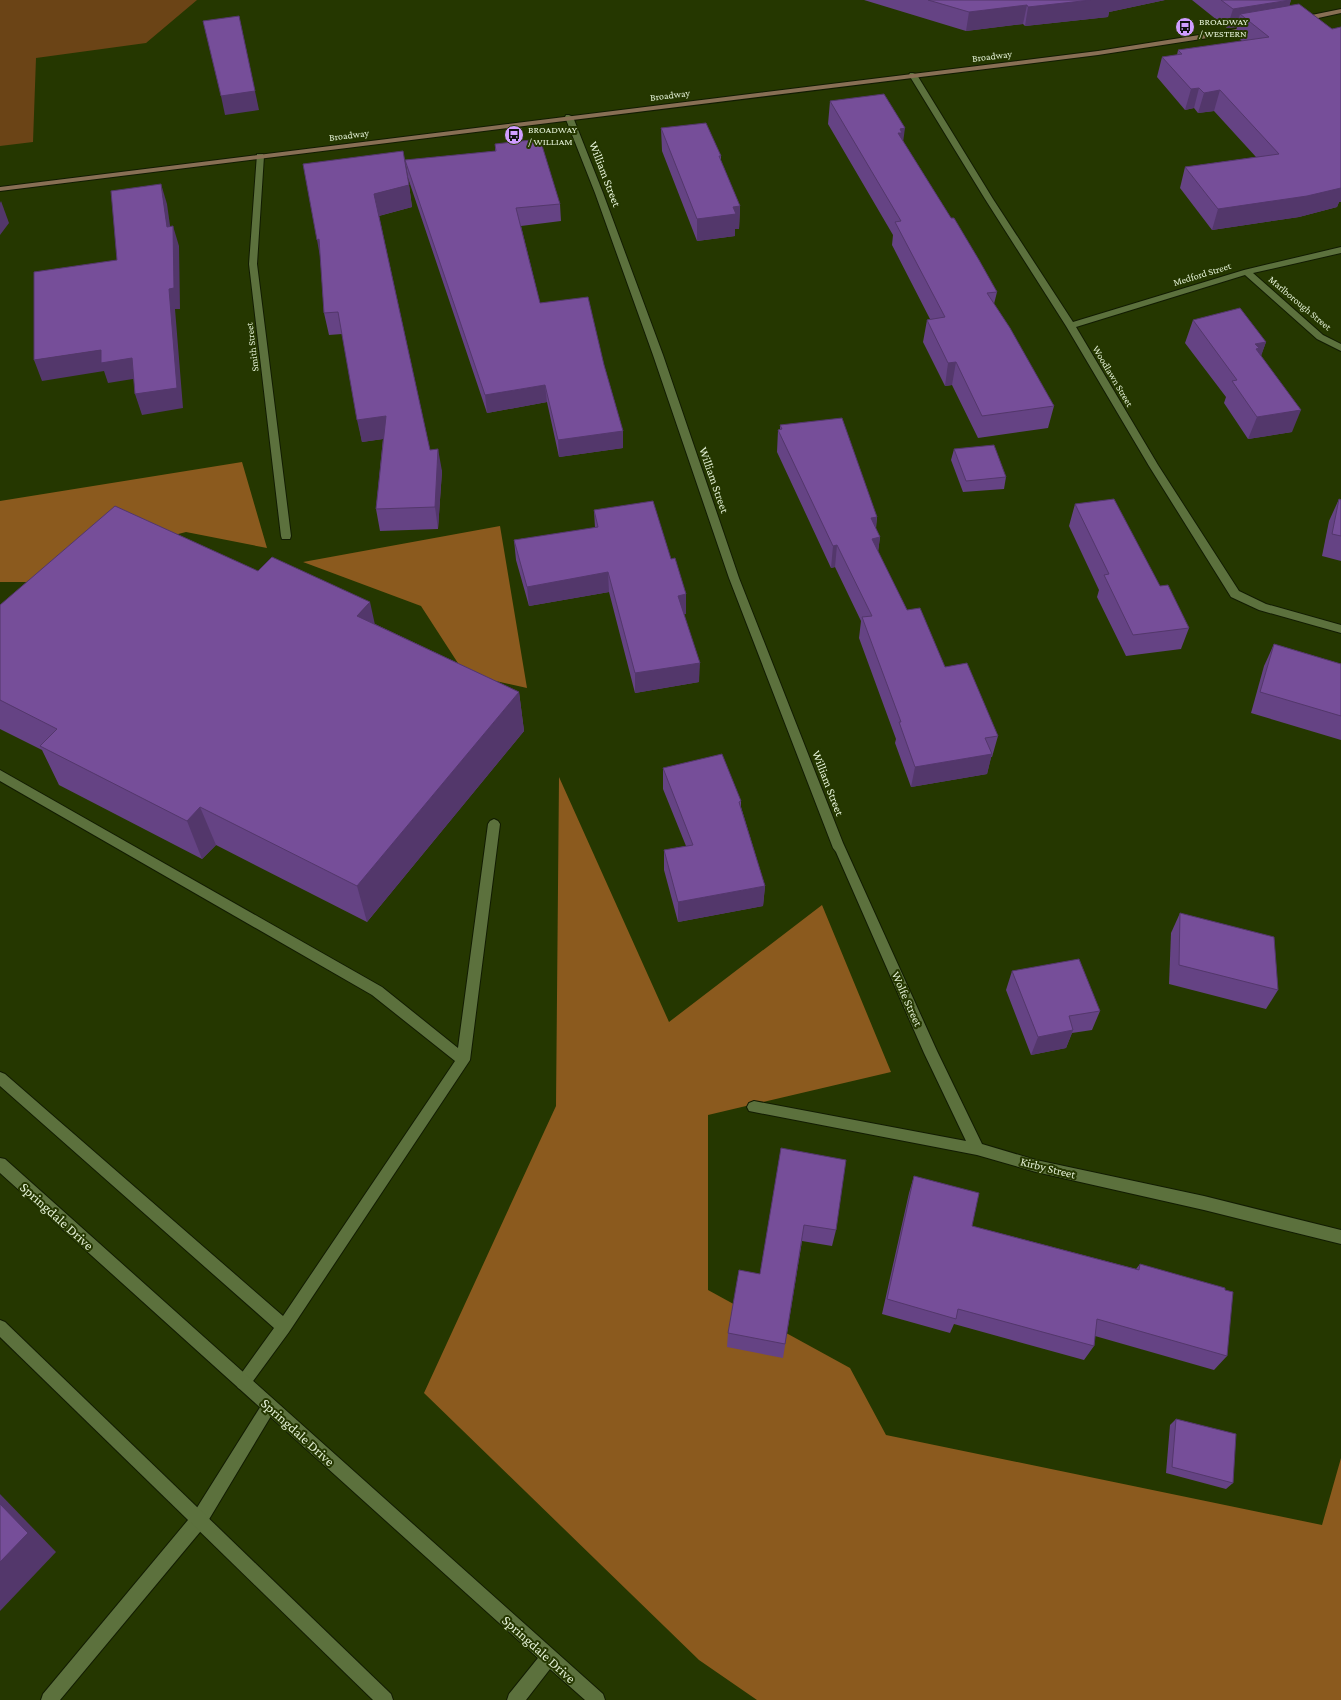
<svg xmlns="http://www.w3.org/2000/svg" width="1341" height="1700" font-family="'Crimson Pro',serif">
  <rect width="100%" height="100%" fill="#253700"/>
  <polygon fill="#6b4416" points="0,0 197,0 146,43 36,58 33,142 0,146"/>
  <g fill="#8b5a1e">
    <polygon points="242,462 267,548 186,532 101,554 57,582 0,582 0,501"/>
    <polygon points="500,526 527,688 465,674 421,606 303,562"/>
    <polygon points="559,777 669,1022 822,905 891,1072 708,1115 708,1290 850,1368 886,1435 1322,1525 1341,1458 1341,1700 757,1700 699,1660 424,1393 556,1106"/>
  </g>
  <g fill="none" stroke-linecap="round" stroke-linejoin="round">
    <defs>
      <g id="service">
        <polygon points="0,770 382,987 458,1048 488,824 490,821 494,819 498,821 500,824 470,1060 289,1332 248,1388 243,1390 238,1388 236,1383 238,1378 274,1328 0,1086 0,1072 5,1074 283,1316 455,1061 372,995 0,781"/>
        <polygon points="269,1398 274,1401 277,1406 205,1526 60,1700 41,1700 43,1694 193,1514 264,1401"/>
      </g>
      <g id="minor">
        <polygon points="910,73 913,73 917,75 993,199 1073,322 1244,270 1341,247 1341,253 1253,273 1323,335 1341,344 1341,351 1317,339 1245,275 1076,327 1158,465 1239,591 1266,604 1341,625 1341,633 1259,610 1231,597 1149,466 1066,326 985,199 909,75"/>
        <polygon points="566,115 569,115 573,117 603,193 663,355 739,578 843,843 937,1051 982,1144 1036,1160 1204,1196 1341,1230 1341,1244 1204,1210 1036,1172 977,1155 749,1111 747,1107 749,1103 754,1101 966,1141 924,1053 836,852 833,848 729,578 653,355 595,193 565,117"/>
        <polygon points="257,154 263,154 264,156 257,264 291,536 290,539 282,539 281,536 249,264"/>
        <polygon points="0,1158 5,1159 603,1694 605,1700 585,1700 550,1669 526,1700 507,1700 509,1694 538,1658 0,1173"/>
        <polygon points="0,1320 5,1322 391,1694 393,1700 373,1700 0,1337"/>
      </g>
      <g id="secondary">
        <polygon points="1341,9 1341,13 1300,22 1296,20 1297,18"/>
        <polygon points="1250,27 1254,29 1253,31 1098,55 0,191 0,187 1098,51"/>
      </g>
    </defs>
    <use href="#service" stroke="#121c02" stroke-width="2"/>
    <use href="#minor" stroke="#121c02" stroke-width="2"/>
    <use href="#secondary" stroke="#121c02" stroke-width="2"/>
    <use href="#service" fill="#5c713d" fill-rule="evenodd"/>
    <use href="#minor" fill="#5c713d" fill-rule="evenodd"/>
    <use href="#secondary" fill="#886f54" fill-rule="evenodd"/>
  </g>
  <g fill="#654384">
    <polygon points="864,0 1165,0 1109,12 1108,17 1025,26 1023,24 966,31"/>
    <polygon points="1192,0 1291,0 1289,6 1332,29 1341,27 1341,202 1339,202 1337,207 1299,217 1212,230 1180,188 1185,167 1256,157 1214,111 1198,113 1194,108 1185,110 1157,77 1162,57 1177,55 1178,50 1242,41 1235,34 1237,27 1227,28"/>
    <polygon points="830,101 903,141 997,292 994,304 1054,406 1048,428 978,438 952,385 945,386 923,342 927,320 930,319 892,245 893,235 828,124"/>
    <polygon points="661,128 721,156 721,161 740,206 739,229 735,229 735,236 697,241 662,151"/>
    <polygon points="495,144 560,204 561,221 521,226 540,303 604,365 623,431 623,448 559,457 547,402 487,413 408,178 405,160 495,151"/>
    <polygon points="409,185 412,207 379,216 430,450 442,471 438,529 380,531 376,509 383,439 362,442 342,334 329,335 324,313 320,253"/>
    <polygon points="1193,320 1266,342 1261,355 1292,432 1248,439 1224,403 1226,397 1185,343"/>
    <polygon points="780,425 877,517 876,529 880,537 878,552 907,610 945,667 998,736 992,757 991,757 987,774 911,787 895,743 896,739 859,638 861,621 835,567 831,568 777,452 778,430 780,430"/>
    <polygon points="954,449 1006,477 1004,489 963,492 951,460"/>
    <polygon points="1339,499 1341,500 1341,561 1322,556 1329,521"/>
    <polygon points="1075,504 1160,586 1189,628 1181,649 1126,656 1097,597 1099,590 1069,526"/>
    <polygon points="594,510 671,559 686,594 686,614 684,614 699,682 635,693 609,592 529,606 516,560 514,540 595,528"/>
    <polygon points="0,605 375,624 519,692 524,731 367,922 216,845 202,859 59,785 42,750 0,729"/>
    <polygon points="1274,644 1341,664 1341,740 1251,713 1264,666"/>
    <polygon points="663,768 741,801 741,807 765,886 763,906 678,922 664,870 664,850 686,846 663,789"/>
    <polygon points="1180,913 1278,990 1266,1009 1169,984 1171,933"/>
    <polygon points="1012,971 1100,1011 1092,1030 1072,1033 1066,1048 1031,1055 1006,990"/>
    <polygon points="781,1148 836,1230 832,1246 802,1241 783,1358 727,1347 728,1333 760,1274"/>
    <polygon points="914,1176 972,1226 1136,1269 1140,1264 1227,1356 1214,1370 1095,1336 1094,1346 1084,1360 954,1324 950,1333 882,1314 909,1193"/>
    <polygon points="1176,1419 1233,1483 1226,1489 1166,1473 1170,1425"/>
  </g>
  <g fill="#53376b">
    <polygon points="1091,0 1165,0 1109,12 1108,17 1025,26 1028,7"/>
    <polygon points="1291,0 1285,19 1240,14 1237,27 1227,28 1233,9"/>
    <polygon points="1027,5 1023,24 966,31 969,12"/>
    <polygon points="239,16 259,110 225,115 221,96"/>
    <polygon points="1199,88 1194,108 1185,110 1191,89"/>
    <polygon points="1220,90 1214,111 1198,113 1204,93"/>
    <polygon points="905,128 902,150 898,133 900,129"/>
    <polygon points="161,184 167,204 173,247 167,227"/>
    <polygon points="1341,184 1341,202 1339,202 1337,207 1299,217 1212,230 1218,209"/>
    <polygon points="409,185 412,207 378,216 374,194"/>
    <polygon points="1,201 9,223 0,235 0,203"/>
    <polygon points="740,206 739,229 735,229 735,236 697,241 697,219 733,207"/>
    <polygon points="173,226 179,246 180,309 175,309 183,408 142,415 135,394"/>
    <polygon points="319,239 321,262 317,240"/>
    <polygon points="1266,342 1258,365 1255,344"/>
    <polygon points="101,350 132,358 139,378 108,383 104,371 42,381 34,360"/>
    <polygon points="956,362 952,385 945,386 948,363"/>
    <polygon points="545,385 547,402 487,413 485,395"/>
    <polygon points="1301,410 1292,432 1248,439 1257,417"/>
    <polygon points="386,416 390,438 362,442 357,420"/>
    <polygon points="623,431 623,448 559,457 558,440"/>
    <polygon points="438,449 442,471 438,529 435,507"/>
    <polygon points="877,517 874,538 871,518"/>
    <polygon points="880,537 877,559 872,539"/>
    <polygon points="837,545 835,567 831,568 833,546"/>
    <polygon points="608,572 609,592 529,606 527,587"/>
    <polygon points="686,594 686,614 678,615 678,596"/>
    <polygon points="370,602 379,643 357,616"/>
    <polygon points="700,663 699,682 635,693 635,673"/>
    <polygon points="519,692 524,731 367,922 357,886"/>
    <polygon points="992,754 987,774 911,787 915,767"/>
    <polygon points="200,807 216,845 202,859 187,821"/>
    <polygon points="765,886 763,906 678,922 678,902"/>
    <polygon points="1073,1030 1066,1048 1031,1055 1038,1037"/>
    <polygon points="0,1494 56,1552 0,1611"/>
  </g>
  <g fill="#764e99" stroke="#53376b">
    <polygon points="928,0 1091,0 1028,7 1027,5 969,12"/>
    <polygon points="1221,0 1290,0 1233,9"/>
    <polygon points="1299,4 1332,29 1341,27 1341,188 1307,196 1218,209 1185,167 1279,154 1220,90 1204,93 1199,88 1191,89 1162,57 1182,54 1178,50 1269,37 1240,14"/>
    <polygon points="239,16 255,91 221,96 203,21"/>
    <polygon points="884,94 905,128 900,129 902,133 898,133 951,218 954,218 979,260 997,292 987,293 1010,328 1054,406 982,416 956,362 948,363 927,320 945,317 895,222 901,221 830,101"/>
    <polygon points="706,123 721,156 719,156 740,206 733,207 736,214 697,219 661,128"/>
    <polygon points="540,139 560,204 516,208 540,303 588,297 604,365 623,431 558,440 545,385 485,395 405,160 496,151 495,144"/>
    <polygon points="403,151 409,185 374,194 430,450 438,449 435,507 376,509 386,416 357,420 338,312 324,313 319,239 317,240 303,164"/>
    <polygon points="161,184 167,227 173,226 174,288 169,289 177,388 135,394 132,358 101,363 101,350 34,360 34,272 117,260 111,191"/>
    <polygon points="1240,308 1266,342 1255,344 1259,348 1256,349 1301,410 1257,417 1232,381 1237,380 1193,320"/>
    <polygon points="842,418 877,517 871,518 880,537 872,539 907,610 920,608 945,667 967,663 998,736 985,738 992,754 915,767 899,722 901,722 862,617 872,616 837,545 833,546 778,430 782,429 780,425"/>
    <polygon points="994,445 1006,477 966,481 954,449"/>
    <polygon points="1114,499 1160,586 1168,585 1189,628 1133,635 1104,575 1109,574 1075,504"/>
    <polygon points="1339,499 1341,500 1341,536 1332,534"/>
    <polygon points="653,501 671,559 675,558 686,594 678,596 700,663 635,673 608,572 527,587 514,540 598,527 594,510"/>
    <polygon points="115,506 258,571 272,557 370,602 357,616 519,692 357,886 200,807 187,821 40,746 57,729 0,700 0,605"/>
    <polygon points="1274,644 1341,664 1341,716 1260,692"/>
    <polygon points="722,754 741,801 739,802 765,886 678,902 664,850 693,845 663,768"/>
    <polygon points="1180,913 1274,937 1278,990 1179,965"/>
    <polygon points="1079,959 1100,1011 1069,1016 1073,1030 1038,1037 1012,971"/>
    <polygon points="781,1148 846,1160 836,1230 804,1225 785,1344 728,1333 739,1270 760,1274"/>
    <polygon points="914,1176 979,1193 972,1226 1139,1270 1140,1264 1225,1288 1225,1290 1233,1292 1227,1356 1097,1319 1094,1346 958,1309 956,1319 887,1299"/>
    <polygon points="1176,1419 1236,1434 1233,1483 1172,1467"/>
    <polygon points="0,1504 28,1533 0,1562"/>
  </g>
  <defs>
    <symbol id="bus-disc" viewBox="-11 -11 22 22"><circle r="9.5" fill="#d09dff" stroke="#253700"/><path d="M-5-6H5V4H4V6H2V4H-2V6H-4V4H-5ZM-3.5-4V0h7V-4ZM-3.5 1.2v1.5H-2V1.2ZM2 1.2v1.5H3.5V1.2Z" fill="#111"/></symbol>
  </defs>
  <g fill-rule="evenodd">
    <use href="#bus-disc" x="1174" y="16" width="22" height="22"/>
    <use href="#bus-disc" x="503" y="124" width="22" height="22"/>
  </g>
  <g text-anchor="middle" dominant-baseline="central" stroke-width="4" stroke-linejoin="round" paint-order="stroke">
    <g font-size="10" fill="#e3f0d4" stroke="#253700" text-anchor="start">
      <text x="1199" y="21">BROADWAY<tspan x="1199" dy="12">/ WESTERN</tspan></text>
      <text x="528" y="129">BROADWAY<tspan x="528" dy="12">/ WILLIAM</tspan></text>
    </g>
    <g font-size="10" fill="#e3f0d4" stroke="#253700">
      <text transform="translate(992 56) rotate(-7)">Broadway</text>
      <text transform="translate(670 95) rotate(-7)">Broadway</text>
      <text transform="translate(349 135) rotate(-7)">Broadway</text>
      <text transform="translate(1202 274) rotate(-17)">Medford Street</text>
      <text transform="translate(1300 303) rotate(40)">Marlborough Street</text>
      <text transform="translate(252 347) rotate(-97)">Smith Street</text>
      <text transform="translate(1113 376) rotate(59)">Woodlawn Street</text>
    </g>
    <g font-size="12" fill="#e3f0d4" stroke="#253700">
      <text transform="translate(605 174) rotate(69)">William Street</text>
      <text transform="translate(714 480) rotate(71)">William Street</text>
      <text transform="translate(828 783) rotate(69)">William Street</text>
      <text transform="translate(907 999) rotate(66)">Wolfe Street</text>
      <text transform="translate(1048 1168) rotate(14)">Kirby Street</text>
    </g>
    <g font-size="14" fill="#e3f0d4" stroke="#253700">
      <text transform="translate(57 1216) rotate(42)">Springdale Drive</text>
      <text transform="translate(298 1432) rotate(42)">Springdale Drive</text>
      <text transform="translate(539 1649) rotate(42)">Springdale Drive</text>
    </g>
  </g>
</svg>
